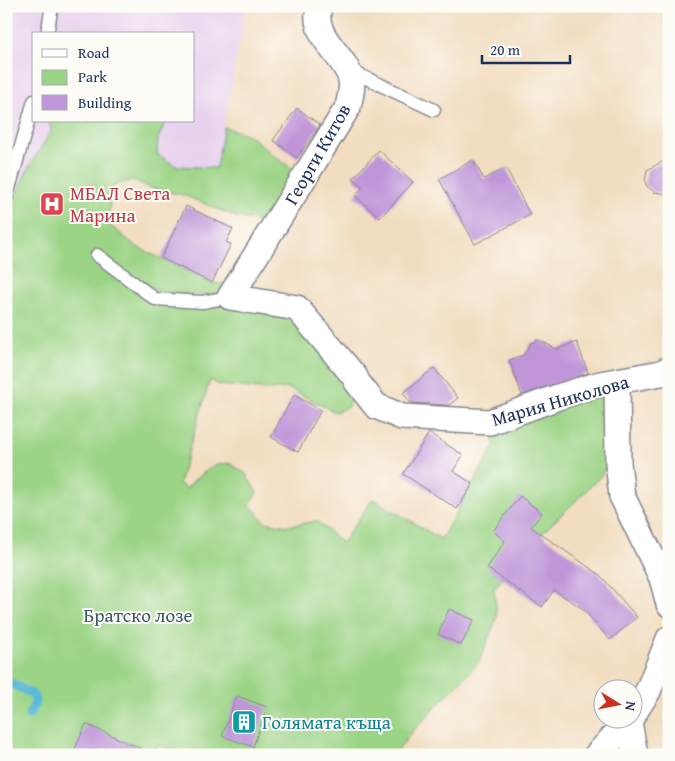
<svg xmlns="http://www.w3.org/2000/svg" width="675" height="761" font-family="'Gentium Book Plus',serif">
  <rect width="100%" height="100%" fill="#fdfcf7"/>
  <filter id="ink" filterUnits="userSpaceOnUse"><feTurbulence type="fractalNoise" baseFrequency=".02" numOctaves="2"/><feDisplacementMap in="SourceGraphic" scale="10" xChannelSelector="R" yChannelSelector="G"/><feConvolveMatrix kernelMatrix="1 2 1 2 8 2 1 2 1" color-interpolation-filters="sRGB"/></filter>
  <filter id="wash" filterUnits="userSpaceOnUse"><feTurbulence type="fractalNoise" baseFrequency=".0096" numOctaves="4" result="noise"/><feDisplacementMap in="SourceGraphic" scale="20" xChannelSelector="R" yChannelSelector="G"/><feGaussianBlur stdDeviation="1.12" result="paint"/><feColorMatrix in="noise" values="0 0 0 0 0 0 0 0 0 0 0 0 0 0 0 0 0 1.4 0 .05"/><feComposite in="paint" operator="in"/></filter>
  <g filter="url(#wash)">
    <rect width="100%" height="100%" fill="#f2ddc0"/>
    <path fill="#e8d2ee" fill-rule="evenodd" d="M6,6h240l-30,162 -40,-2 -69,-18 -101,236zM34,34h160v87h-160z"/>
    <polygon fill="#9cd486" stroke="#5c8272" points="49,121 164,121 165,123 158,139 157,154 176,166 216,168 224,127 249,135 282,162 299,172 267,223 237,217 183,195 151,188 133,180 113,185 107,223 137,247 212,283 229,284 225,292 203,295 161,293 133,276 155,299 295,311 353,382 348,407 335,412 288,388 270,390 220,385 210,380 179,483 186,489 193,481 213,466 229,463 245,473 257,492 250,505 265,522 287,526 317,521 342,543 373,499 441,539 494,447 490,422 600,384 615,421 611,459 599,478 528,547 494,589 497,617 479,662 413,731 394,755 192,755 157,745 153,755 6,755 6,228 11,204 29,167 51,131"/>
    <g fill="none" stroke-linecap="round" stroke-linejoin="round">
      <path stroke="#5bbad9" stroke-width="9" d="M6,681l26,13c7,8 0,13 -3,21"/>
    </g>
    <g id="blocks">
      <g fill="#c096d9">
        <polygon points="297,108 320,125 297,158 273,140"/>
        <polygon points="379,150 413,182 380,218 355,196 363,187 353,178"/>
        <polygon points="669,158 669,194 654,192 647,186 645,182 647,170"/>
        <polygon points="473,160 484,179 506,168 530,215 475,244 439,179"/>
        <polygon points="186,206 233,229 226,242 231,244 212,283 161,258"/>
        <polygon points="539,340 557,349 577,342 588,373 522,395 509,360 524,355 531,343"/>
        <polygon points="434,368 458,398 449,405 411,403 403,393"/>
        <polygon points="294,395 321,410 298,452 271,437"/>
        <polygon points="429,433 463,455 453,471 473,484 457,509 403,474"/>
        <polygon points="520,496 542,513 531,527 600,575 637,617 610,640 583,609 554,590 542,607 487,568 505,541 493,531"/>
        <polygon points="449,609 474,620 461,645 438,634"/>
        <polygon points="237,696 267,707 253,747 222,736"/>
        <polygon points="86,724 155,755 89,755 75,749"/>
      </g>
    </g>
  </g>
  <g filter="url(#ink)">
    <use href="#blocks" fill-opacity="0" stroke="#86868f" stroke-width="1"/>
    <g fill="none" stroke-linecap="round" stroke-linejoin="round">
      <defs>
        <g id="service">
          <polyline points="47,34 52,6"/>
          <polyline points="349,70 434,110"/>
          <polyline points="6,199 34,101"/>
          <polyline points="97,255 155,299 202,302 230,297"/>
        </g>
        <g id="minor">
          <path d="M319,6c-8,32 24,46 32,73 2,9 -1,19 -3,28l-118,190 67,11 58,69 2,5 19,24 26,11 88,5 68,-25 42,-13 61,-11 8,-4"/>
          <polyline points="617,381 618,463 622,496 662,578 669,604"/>
          <polyline points="632,716 648,691 669,639"/>
          <polyline points="629,722 635,755"/>
          <polyline points="597,755 631,718"/>
        </g>
      </defs>
      <use href="#service" stroke="#86868f" stroke-width="15"/>
      <use href="#minor" stroke="#86868f" stroke-width="28"/>
      <use href="#service" stroke="#fff" stroke-width="12"/>
      <use href="#minor" stroke="#fff" stroke-width="25"/>
    </g>
  </g>
  <defs>
    <symbol id="hospital-square" viewBox="-11 -11 22 22"><rect x="-9" y="-9" width="18" height="18" rx="4" fill="#e0444e" stroke="#fdfcf7"/><path d="M-5-5h3v3.5h4V-5h3V5h-3V1.5h-4V5h-3Z" fill="#fff"/></symbol>
    <symbol id="building-square" viewBox="-11 -11 22 22"><rect x="-9" y="-9" width="18" height="18" rx="4" fill="#0f9aa8" stroke="#fdfcf7"/><path d="M-4-6H4V6H1V3H-1V6H-4ZM-2.5-4.3h1.7v1.8h-1.7ZM.8-4.3h1.7v1.8H.8ZM-2.5-1h1.7V.8h-1.7ZM.8-1h1.7V.8H.8Z" fill="#fff"/></symbol>
  </defs>
  <g fill-rule="evenodd">
    <use href="#hospital-square" x="38" y="190" width="28" height="28"/>
    <use href="#building-square" x="230" y="708" width="28" height="28"/>
  </g>
  <g text-anchor="middle" dominant-baseline="central" stroke-width="4" stroke-linejoin="round" paint-order="stroke">
    <g font-size="19" fill="#1b2f5e" stroke="#fdfcf7">
      <text transform="translate(317 154) rotate(-60)">Георги Китов</text>
      <text transform="translate(560 400) rotate(-16)">Мария Николова</text>
    </g>
    <g font-size="19" fill="#be3a42" stroke="#fdfcf7" text-anchor="start">
      <text x="70" y="193">МБАЛ Света<tspan x="70" dy="22">Марина</tspan></text>
    </g>
    <g font-size="19" fill="#3b5868" stroke="#fdfcf7">
      <text x="138" y="615">Братско лозе</text>
    </g>
    <g font-size="19" fill="#0d838f" stroke="#fdfcf7" text-anchor="start">
      <text x="262" y="722">Голямата къща</text>
    </g>
  </g>
  <rect width="675" height="761" fill="none" stroke="#fdfcf7" stroke-width="25"/>
  <rect x="32" y="32" width="162" height="90" fill="#fdfcf7" stroke="#a3aaba"/>
  <rect x="42" y="49" width="25" height="8" fill="#ffffff" stroke="#a3aaba"/>
  <text x="78" y="58" font-size="15" fill="#1b2f5e">Road</text>
  <rect x="42" y="70" width="25" height="15" fill="#9cd486" stroke="#a3aaba"/>
  <text x="78" y="82" font-size="15" fill="#1b2f5e">Park</text>
  <rect x="42" y="95" width="25" height="15" fill="#c096d9" stroke="#a3aaba"/>
  <text x="78" y="108" font-size="15" fill="#1b2f5e">Building</text>
  <g transform="translate(618 704) rotate(100)"><circle r="24" fill="#fdfcf7" stroke="#a3aaba"/>
  <path d="M0-4L9 19L0 12L-9 19Z" fill="#c8321e"/>
  <text y="-8" font-size="14" font-weight="bold" text-anchor="middle" fill="#1b2f5e">N</text>
  </g>
  <path d="M482 55v8h88v-8" fill="none" stroke="#1b2f5e" stroke-width="2.5"/>
  <text x="490" y="55" font-size="15" fill="#1b2f5e" stroke="#fdfcf7" stroke-width="4" paint-order="stroke">20 m</text>
</svg>
